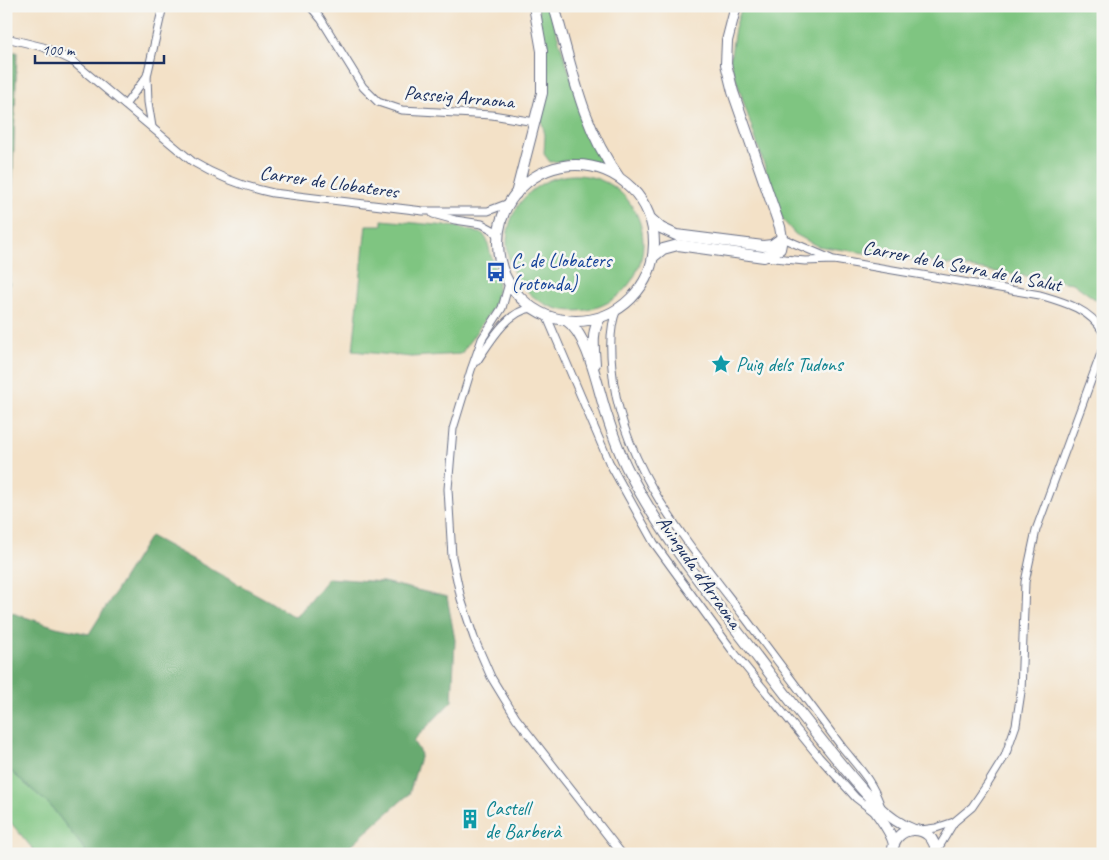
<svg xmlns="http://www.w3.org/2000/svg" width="1109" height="860" font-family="Caveat,sans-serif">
  <rect width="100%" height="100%" fill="#f6f6f2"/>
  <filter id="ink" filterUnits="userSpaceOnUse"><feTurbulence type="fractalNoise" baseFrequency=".02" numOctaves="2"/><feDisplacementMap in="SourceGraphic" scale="10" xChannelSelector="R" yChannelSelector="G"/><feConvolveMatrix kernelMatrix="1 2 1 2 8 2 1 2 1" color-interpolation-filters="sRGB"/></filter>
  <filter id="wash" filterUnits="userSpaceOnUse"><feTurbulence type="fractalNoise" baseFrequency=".0096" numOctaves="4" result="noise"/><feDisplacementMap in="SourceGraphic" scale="20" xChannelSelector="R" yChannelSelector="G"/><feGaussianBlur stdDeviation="1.12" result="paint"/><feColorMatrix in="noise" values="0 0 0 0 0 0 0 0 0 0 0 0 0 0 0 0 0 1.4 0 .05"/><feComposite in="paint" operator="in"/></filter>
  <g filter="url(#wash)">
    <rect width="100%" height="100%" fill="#f3e1c7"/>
    <g fill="#7fc581" stroke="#4d7a70">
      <polygon points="538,6 548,6 588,130 603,165 576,160 550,162 544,154 545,135 541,118 546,89"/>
      <polygon points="742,6 1017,6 1022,8 1027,6 1103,6 1103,305 1073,283 817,246 795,234 782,219 730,61 735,28"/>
      <circle cx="575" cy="243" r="68"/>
      <polygon points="382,220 458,227 483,234 487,240 498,283 496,299 492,309 461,354 411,357 353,351 366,225 382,225"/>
      <polygon points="6,767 50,805 88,854 37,854 6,817"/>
    </g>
    <g fill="#67aa6f" stroke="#416c66">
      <polygon points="6,52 17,52 9,294 6,308"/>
      <polygon points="150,536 269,601 294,617 298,615 328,578 383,582 447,597 455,640 452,701 413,741 421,754 409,794 341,854 88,854 50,805 6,767 6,611 56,627 89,634"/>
    </g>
  </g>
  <g filter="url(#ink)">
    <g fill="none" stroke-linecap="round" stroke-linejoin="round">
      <defs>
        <g id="street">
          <polyline points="310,6 321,19 363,87 378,102 402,110 492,115 535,122"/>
          <path d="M6,38l37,9 28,13 122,102c25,15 52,25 80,31l150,18h65l21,-8"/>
          <polyline points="147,76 148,102 152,127"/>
          <polyline points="125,105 147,76 163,6"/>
          <polyline points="433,214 455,220 482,224 493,230 498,237"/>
          <polyline points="782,238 831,259"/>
          <path d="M764,257l41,4 29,-1 206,35c24,7 50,14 63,37"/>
          <polyline points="509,283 502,308 482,339 471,370 453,429 448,489 452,557 461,599 474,638 491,677 516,718 622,854"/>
          <path d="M617,309c-8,18 -7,40 -5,59 8,98 77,176 134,251 32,42 64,85 96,128 17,21 30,33 39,60"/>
          <polyline points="547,317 609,462 654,543 732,650 819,757 856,798 873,811"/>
          <path d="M477,361c13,-19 30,-50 55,-53"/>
          <polyline points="921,830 936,828 954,822"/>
          <polyline points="936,852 954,822 972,807 987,785 1005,756 1016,725 1021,692 1025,582 1036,530 1103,348"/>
        </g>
        <g id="secondary">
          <path d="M554,6c17,58 28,121 64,170"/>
          <circle cx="576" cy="243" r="78"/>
          <polyline points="516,194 542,93 542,51 534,6"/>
          <polyline points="651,219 661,228 676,235 763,246 772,245 782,238"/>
          <polyline points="653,257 663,249 678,245 764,257 780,249 782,238 780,227 733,92 726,64 727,41 736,6"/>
          <path d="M566,320c23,15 32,71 41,96 6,19 13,39 22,56 36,71 94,139 141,202 23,30 46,60 70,89 21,25 42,54 72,66"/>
          <path d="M595,364c-1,-16 -4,-32 5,-46"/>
          <path d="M870,802c7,14 20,26 24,42"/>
          <path d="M893,854c-3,-30 42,-34 43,0"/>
        </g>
      </defs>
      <use href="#street" stroke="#676d83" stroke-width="9"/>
      <use href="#secondary" stroke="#676d83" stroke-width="12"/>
      <use href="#street" stroke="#fff" stroke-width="7"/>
      <use href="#secondary" stroke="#fff" stroke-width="10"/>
    </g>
  </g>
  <defs>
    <symbol id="bus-bare" viewBox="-9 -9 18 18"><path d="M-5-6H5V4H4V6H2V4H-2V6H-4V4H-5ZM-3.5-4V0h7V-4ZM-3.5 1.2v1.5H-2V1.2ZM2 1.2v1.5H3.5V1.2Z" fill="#1a4fb4" stroke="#f6f6f2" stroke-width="2.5" paint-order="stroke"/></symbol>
    <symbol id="sight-bare" viewBox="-9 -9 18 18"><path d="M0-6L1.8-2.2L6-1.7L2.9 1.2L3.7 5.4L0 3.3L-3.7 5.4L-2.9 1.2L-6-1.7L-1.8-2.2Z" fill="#0f9aa8" stroke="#f6f6f2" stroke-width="2.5" paint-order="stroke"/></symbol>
    <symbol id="building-bare" viewBox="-9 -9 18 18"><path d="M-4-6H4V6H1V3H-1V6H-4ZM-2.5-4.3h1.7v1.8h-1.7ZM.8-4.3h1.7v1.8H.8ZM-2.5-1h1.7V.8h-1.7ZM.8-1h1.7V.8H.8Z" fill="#0f9aa8" stroke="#f6f6f2" stroke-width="2.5" paint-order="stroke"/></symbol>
  </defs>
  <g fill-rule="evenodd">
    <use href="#bus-bare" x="482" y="258" width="28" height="28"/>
    <use href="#sight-bare" x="707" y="350" width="28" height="28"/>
    <use href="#building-bare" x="456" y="805" width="28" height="28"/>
  </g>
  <g text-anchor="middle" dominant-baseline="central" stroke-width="5" stroke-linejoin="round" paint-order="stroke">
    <g font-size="20" fill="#1b2f5e" stroke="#f6f6f2">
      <text transform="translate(459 97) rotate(5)">Passeig Arraona</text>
      <text transform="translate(329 182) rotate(8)">Carrer de Llobateres</text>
      <text transform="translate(962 266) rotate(11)">Carrer de la Serra de la Salut</text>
      <text transform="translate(699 572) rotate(55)">Avinguda d'Arraona</text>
    </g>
    <g font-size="20" fill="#164399" stroke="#f6f6f2" text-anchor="start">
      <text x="511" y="260">C. de Llobaters<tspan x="511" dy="23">(rotonda)</tspan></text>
    </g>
    <g font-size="20" fill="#0d838f" stroke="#f6f6f2" text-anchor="start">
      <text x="736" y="364">Puig dels Tudons</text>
      <text x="485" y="808">Castell<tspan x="485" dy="23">de Barberà</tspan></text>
    </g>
  </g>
  <rect width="1109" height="860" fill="none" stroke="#f6f6f2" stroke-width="25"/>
  <path d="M35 55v8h129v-8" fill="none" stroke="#1b2f5e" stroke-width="2.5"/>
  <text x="42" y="55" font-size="15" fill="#1b2f5e" stroke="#f6f6f2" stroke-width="4" paint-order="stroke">100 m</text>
</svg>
